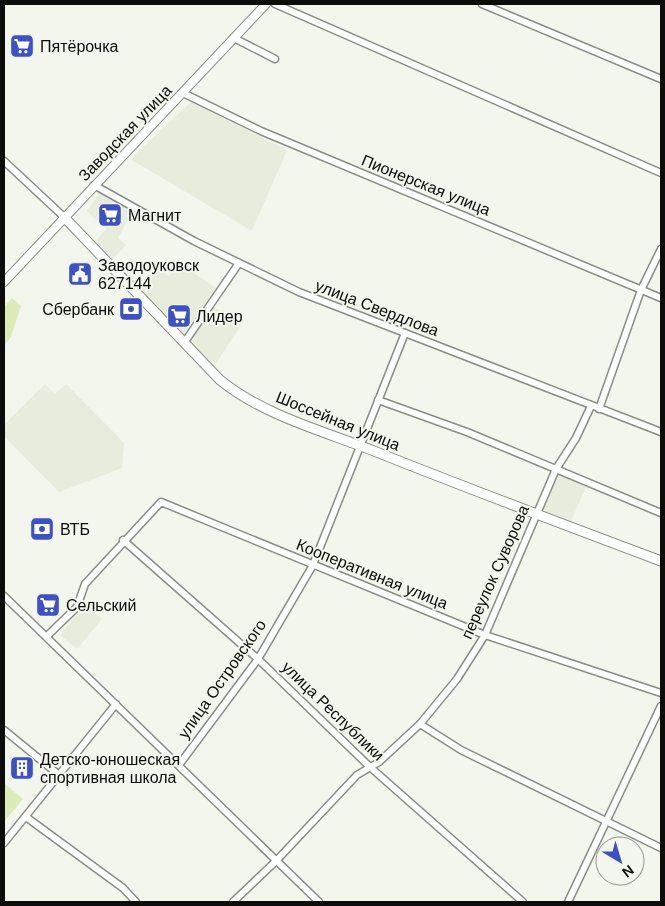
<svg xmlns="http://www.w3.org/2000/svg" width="665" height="906" font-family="Helvetica,sans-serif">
  <rect width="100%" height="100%" fill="#f3f6ed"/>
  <g fill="#e7ecdc">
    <polygon points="191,102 287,150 252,231 130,159"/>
    <polygon points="101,191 133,211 118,238 126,245 113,259 96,241 106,229 87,211"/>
    <polygon points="179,263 216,288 183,335 136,286 158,268 169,276"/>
    <polygon points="213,306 241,325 215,365 188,340"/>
    <polygon points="45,384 55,394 66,384 124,443 122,468 59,492 4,436 4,425"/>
    <polygon points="559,474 586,487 571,521 543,510"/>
    <polygon points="85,605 102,619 77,649 60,635"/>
  </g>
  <g fill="#dcecb8">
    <polygon points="12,298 21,306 11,337 4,346 4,307"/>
    <polygon points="4,783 23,799 4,822"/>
  </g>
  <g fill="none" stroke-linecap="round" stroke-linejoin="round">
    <defs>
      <g id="minor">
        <polyline points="275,4 661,173"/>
        <polyline points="482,4 661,79"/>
        <polyline points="234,38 275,59"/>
        <polyline points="183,93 261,131 661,298"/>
        <polyline points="4,161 64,217"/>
        <polyline points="94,185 194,241 299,292 661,432"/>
        <polyline points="184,343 239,263"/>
        <polyline points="378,400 467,432 661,513"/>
        <polyline points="599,409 641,290 661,249"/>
        <polyline points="123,540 258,659 370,767 523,902"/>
        <polyline points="4,596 319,902"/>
        <polyline points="47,636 77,607 85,584 161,502 485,635 661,693"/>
        <polyline points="420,724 461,750 661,848"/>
        <polyline points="4,730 59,775"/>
        <polyline points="179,765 258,659 313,565 405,333"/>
        <polyline points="26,817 123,888 136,902"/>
        <polyline points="4,843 116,704"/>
        <polyline points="233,902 276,861 357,775 379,762 420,724 457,679 485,635 556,469 576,438 591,406"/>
        <polyline points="568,902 661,706"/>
      </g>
      <polyline id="tertiary" points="4,282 266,4"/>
      <path id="secondary" d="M64,217l156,163c43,35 103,51 154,71 95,38 191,74 287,110"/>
    </defs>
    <use href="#minor" stroke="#8a8d85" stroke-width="9"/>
    <use href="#tertiary" stroke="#8a8d85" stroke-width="10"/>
    <use href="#secondary" stroke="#8a8d85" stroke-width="11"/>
    <use href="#minor" stroke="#fff" stroke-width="6"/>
    <use href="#tertiary" stroke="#fff" stroke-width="8"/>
    <use href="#secondary" stroke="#fff" stroke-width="9"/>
  </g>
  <defs>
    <symbol id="supermarket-square" viewBox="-11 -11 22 22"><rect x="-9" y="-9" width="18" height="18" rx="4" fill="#3e51c4" stroke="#f3f6ed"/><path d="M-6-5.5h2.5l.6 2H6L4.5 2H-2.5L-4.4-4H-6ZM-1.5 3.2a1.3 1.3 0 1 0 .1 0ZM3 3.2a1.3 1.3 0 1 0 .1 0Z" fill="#fff"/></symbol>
    <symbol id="civic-square" viewBox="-11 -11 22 22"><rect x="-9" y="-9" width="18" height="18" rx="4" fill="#3e51c4" stroke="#f3f6ed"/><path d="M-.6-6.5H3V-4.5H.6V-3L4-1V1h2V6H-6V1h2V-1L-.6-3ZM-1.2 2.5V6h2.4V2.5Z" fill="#fff"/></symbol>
    <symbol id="bank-square" viewBox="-11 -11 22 22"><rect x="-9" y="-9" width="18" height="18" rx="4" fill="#3e51c4" stroke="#f3f6ed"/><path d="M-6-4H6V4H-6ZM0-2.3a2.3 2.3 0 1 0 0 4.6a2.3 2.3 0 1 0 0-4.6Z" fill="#fff"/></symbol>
    <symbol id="building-square" viewBox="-11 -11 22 22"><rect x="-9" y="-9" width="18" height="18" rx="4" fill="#3e51c4" stroke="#f3f6ed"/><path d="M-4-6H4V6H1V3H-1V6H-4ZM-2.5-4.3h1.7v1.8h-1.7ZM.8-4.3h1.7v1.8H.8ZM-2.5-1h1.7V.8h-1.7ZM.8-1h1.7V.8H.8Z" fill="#fff"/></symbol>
  </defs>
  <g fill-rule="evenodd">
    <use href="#supermarket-square" x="8" y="32" width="28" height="28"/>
    <use href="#supermarket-square" x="96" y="201" width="28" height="28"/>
    <use href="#civic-square" x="66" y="260" width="28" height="28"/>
    <use href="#bank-square" x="117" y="295" width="28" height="28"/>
    <use href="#supermarket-square" x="165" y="302" width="28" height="28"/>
    <use href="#bank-square" x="28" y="515" width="28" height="28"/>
    <use href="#supermarket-square" x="34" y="591" width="28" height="28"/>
    <use href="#building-square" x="8" y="754" width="28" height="28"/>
  </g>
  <g text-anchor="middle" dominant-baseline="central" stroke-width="4" stroke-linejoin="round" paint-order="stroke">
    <g font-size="16" fill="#0c0d0a" stroke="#f3f6ed" text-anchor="start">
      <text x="40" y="46">Пятёрочка</text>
      <text x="128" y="215">Магнит</text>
      <text x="98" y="265">Заводоуковск<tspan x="98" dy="18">627144</tspan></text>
      <text x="114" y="309" text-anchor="end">Сбербанк</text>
      <text x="196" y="316">Лидер</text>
      <text x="60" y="529">ВТБ</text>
      <text x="66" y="605">Сельский</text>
      <text x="40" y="759">Детско-юношеская<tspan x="40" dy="18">спортивная школа</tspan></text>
    </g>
    <g font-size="16" fill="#0c0d0a" stroke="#f3f6ed">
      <text transform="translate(125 133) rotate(-46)">Заводская улица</text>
      <text transform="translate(426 185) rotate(22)">Пионерская улица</text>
      <text transform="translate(377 308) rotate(21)">улица Свердлова</text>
      <text transform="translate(338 421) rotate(22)">Шоссейная улица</text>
      <text transform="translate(495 572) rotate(-66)">переулок Суворова</text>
      <text transform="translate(372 574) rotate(22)">Кооперативная улица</text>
      <text transform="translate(222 679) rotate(-55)">улица Островского</text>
      <text transform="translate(333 711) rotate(44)">улица Республики</text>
    </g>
  </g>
  <rect width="665" height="906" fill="none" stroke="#0c0d0a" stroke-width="10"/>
  <g transform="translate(620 861) rotate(142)"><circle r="24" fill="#f3f6ed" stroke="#979992"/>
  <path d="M0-4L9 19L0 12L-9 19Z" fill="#3e51c4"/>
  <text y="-8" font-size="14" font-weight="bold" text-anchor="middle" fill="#0c0d0a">N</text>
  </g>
</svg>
